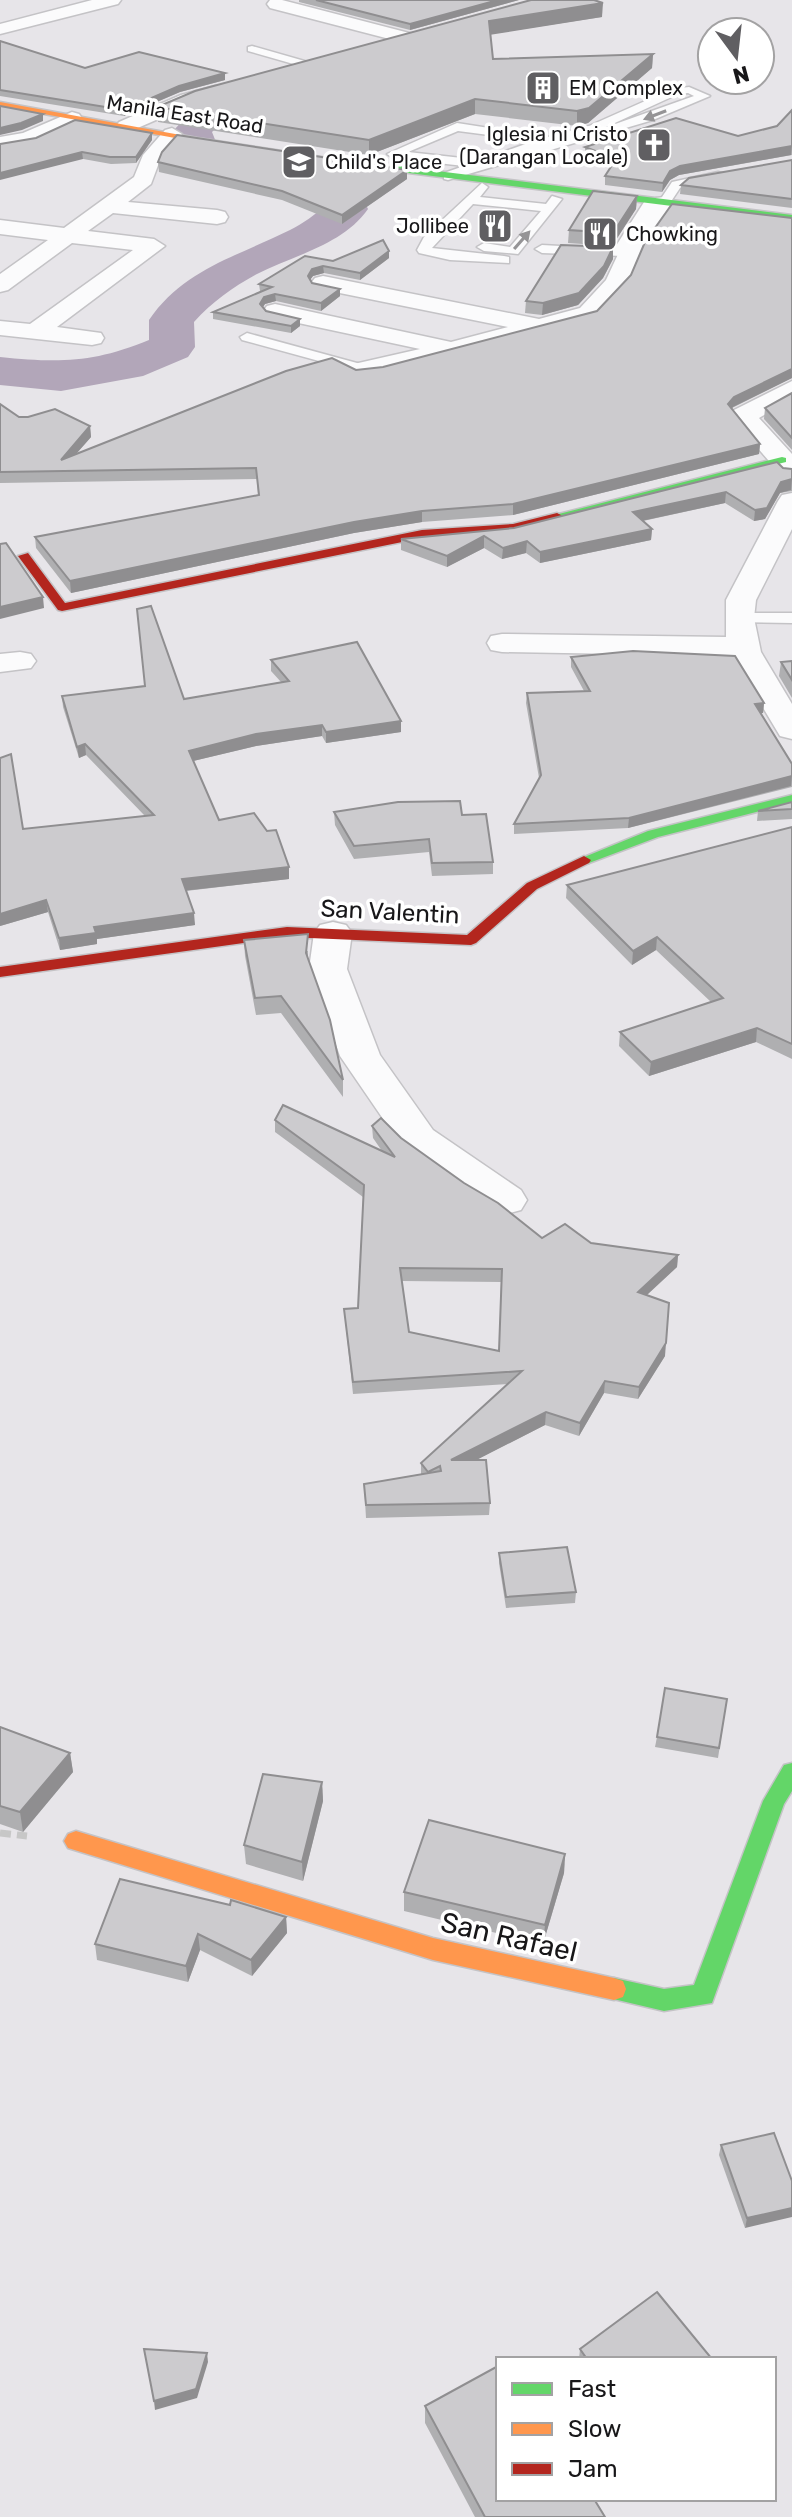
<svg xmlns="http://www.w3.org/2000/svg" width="792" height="2517" font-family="Rubik,sans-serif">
  <rect width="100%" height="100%" fill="#e7e5e9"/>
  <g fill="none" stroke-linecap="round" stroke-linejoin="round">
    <path fill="#b2a6b9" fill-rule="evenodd" d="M295,74l13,3 5,8 -5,8 -84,27 -12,12 6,15 59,23 79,15 12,24c-25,36 -74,46 -111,65 -24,13 -45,28 -63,48l1,25 -7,10 -45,19 -82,15 -61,-6v-28c59,6 93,6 149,-17v-20c35,-51 89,-64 141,-90 13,-6 25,-16 37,-25l-2,-3 -86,-19 -51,-21 -14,-32 24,-26z"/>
    <defs>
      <g id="lane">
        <polygon points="252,46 315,64 316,66 311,69 248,51 248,47"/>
        <path d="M689,87l21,9 -57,24 -205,60 -4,-1v-6l20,-7 -71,-8 -6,-4 70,-31 91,14 41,-11 83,-37zM688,93l6,3 -90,32 74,-34zM458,131l76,10 -54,19 -72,-8z"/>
        <polygon points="718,172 722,173 722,179 680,188 668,206 658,203 672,182"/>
        <polygon points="482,183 488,187 480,197 546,204 552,196 562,199 518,254 484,251 477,247 484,243 510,247 541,211 473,204 432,248 504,256 509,257 509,263 450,260 419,253 417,250 424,237"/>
        <polygon points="650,198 656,202 623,256 542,253 535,249 542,245 614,249 646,199"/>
        <polygon points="247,333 368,366 370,369 363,373 242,340 240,337"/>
        <polygon points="737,613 792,613 792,623 731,622 728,618"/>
      </g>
      <g id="street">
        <polygon points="92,0 121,0 118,4 0,34 0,24"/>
        <polygon points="270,0 282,0 417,35 420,39 417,43 405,43 270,8 267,4"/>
        <polygon points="215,86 222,88 225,92 222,96 195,103 133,130 126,132 116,126 119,122 181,95"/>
        <polygon points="72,112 79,114 82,118 79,122 35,142 0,149 0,137 23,133"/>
        <polygon points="172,128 182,134 160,160 151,184 128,202 217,210 225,212 228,217 225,222 217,224 113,213 88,231 154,239 165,246 57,327 101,333 104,338 101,343 92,345 0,335 0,321 30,324 133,250 72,243 8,290 0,292 0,274 48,240 0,234 0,220 64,228 134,177 143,155 165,130"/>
        <polygon points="664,197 675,203 642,250 628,283 596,318 363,377 354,374 350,369 354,364 420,349 275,318 267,316 263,311 267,306 275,304 451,342 508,327 315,288 311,283 315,278 323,276 539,319 580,308 606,280 620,250 656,198"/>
        <polygon points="792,381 792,399 759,418 792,454 792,478 782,476 730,416 734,410"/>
        <polygon points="792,493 792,529 756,600 754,618 761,652 792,704 792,739 780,736 732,656 502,652 491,650 487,643 491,636 502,634 726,637 726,600 778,501 782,495"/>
        <polygon points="20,652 31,654 36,661 31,668 0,672 0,654"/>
        <polygon points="333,922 346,925 352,933 347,969 380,1055 433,1130 521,1190 527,1200 521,1210 506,1214 491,1210 403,1148 340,1056 309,969 314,933 320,925"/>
      </g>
      <g id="fast">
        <polygon points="396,166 792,215 792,221 393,171"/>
        <polygon points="782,457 786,458 786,462 557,519 551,516"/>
        <polygon points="792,795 792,803 658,837 589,863 584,864 577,860 648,831"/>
        <polygon points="792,1763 792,1791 784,1804 712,2003 664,2011 605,1997 602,1989 605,1981 614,1978 664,1989 694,1985 763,1801 784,1765"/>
      </g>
      <g id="slow">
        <polygon points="0,102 197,138 400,169 396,172 197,142 0,106"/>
        <polygon points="76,1831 433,1938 614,1978 623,1981 626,1989 623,1997 614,2000 433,1960 68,1848 64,1841 68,1834"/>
      </g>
      <g id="jam">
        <polygon points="557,513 563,516 561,518 513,530 422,538 62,611 58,610 18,556 28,553 65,603 422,530 513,524"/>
        <polygon points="584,856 591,860 589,863 537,889 476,943 471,945 287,937 0,977 0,967 287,927 467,935 527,883"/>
      </g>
    </defs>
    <use href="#lane" stroke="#c4c3c6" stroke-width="3"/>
    <use href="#street" stroke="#c4c3c6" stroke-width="3"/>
    <use href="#fast" stroke="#c4c3c6" stroke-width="3"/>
    <use href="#slow" stroke="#c4c3c6" stroke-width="3"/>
    <use href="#jam" stroke="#c4c3c6" stroke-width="3"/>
    <polyline stroke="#c7c7c7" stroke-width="7" stroke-dasharray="11 6" stroke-linecap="butt" points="0,1833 27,1836"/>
    <use href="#lane" fill="#fbfbfc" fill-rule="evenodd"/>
    <use href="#street" fill="#fbfbfc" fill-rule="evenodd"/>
    <use href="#fast" fill="#63d668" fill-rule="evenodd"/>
    <use href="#slow" fill="#ff974d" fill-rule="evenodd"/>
    <use href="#jam" fill="#b3261e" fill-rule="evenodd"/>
  </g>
  <g fill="#afafb1" fill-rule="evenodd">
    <polygon points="299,0 519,0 410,30 299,2"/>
    <polygon points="531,0 602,17 490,34 493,59 653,54 652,68 588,123 577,126 475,114 369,155 158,122 157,107"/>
    <polygon points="0,41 85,68 225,80 180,92 124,116 0,96"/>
    <polygon points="792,110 792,155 679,175 670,180 662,192 605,185 605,176 611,166 585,155 585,147 738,136 777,126"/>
    <polygon points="152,140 136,163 111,164 0,144"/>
    <polygon points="792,160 792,208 680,194 681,185"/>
    <polygon points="158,162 407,179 342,224 282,200 159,172"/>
    <polygon points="637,196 636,209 612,246 568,243 569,230"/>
    <polygon points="792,218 792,378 732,408 760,444 759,454 513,515 422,522 354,533 71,593 36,548 35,537 258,495 257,479 0,483 0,404 19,417 90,426 91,437 76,454 356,370 383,367 597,311"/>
    <polygon points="613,247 613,259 603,278 578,305 542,315 525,313 526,301"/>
    <polygon points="389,258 360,280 324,273 313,276 310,279 312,283 340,289 340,296 321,311 276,301 265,304 263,307 266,311 300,326 291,333 213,319 213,312 261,291 260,291 259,284 333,261"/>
    <polygon points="792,393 792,450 764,419 765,408"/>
    <polygon points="783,468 792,469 792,491 780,493 765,519 754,521 725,503 643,521 652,529 651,540 540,563 526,553 502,559 484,548 447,567 401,550 401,539 514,528"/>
    <polygon points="571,657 764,703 763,713 761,713 792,764 792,787 628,828 514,834 514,824 539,778 526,703 527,693 584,691 571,667"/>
    <polygon points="271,660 401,721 401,732 326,743 322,736 256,746 193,761 219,820 289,879 186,891 195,925 97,939 97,944 60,950 48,912 0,926 0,758 23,829 145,816 86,755 79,758 63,707 62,696 184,699 281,682 271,671"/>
    <polygon points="792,661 792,698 779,676 781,662"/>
    <polygon points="792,802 792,819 757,821 758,811"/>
    <polygon points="334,812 462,815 493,862 493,874 432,876 429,852 354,859 335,825"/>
    <polygon points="792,827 792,1066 792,1059 756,1042 649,1076 619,1046 620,1032 711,1002 656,950 632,965 566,898 567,885"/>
    <polygon points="244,940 308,951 308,959 343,1080 343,1097 281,1013 256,1015 245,956"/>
    <path d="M275,1120l107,31 -9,-13 -1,-12 29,12 141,100 136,17 -1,12 -30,28 18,61 -27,43 -34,-6 -25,43 -34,-11 -69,35 14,43 -1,12 -123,3 -2,-34 57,-10v-11l87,-79 -155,10 -9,-85 14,-1 5,-111 -88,-65zM402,1281l99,1 -2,69 -90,-19z"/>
    <polygon points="499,1553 576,1592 575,1603 506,1608 499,1563"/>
    <polygon points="727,1699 718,1758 655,1747 657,1737"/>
    <polygon points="0,1727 70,1753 73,1772 23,1832 0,1824"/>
    <polygon points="322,1782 323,1801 303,1881 246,1864 244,1845"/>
    <polygon points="565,1854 564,1873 543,1944 404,1911 404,1892"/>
    <polygon points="230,1905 286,1917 287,1933 252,1976 200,1950 188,1982 97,1960 95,1944"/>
    <polygon points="774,2133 745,2228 719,2155 721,2145"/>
    <polygon points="580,2349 712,2359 579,2359"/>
    <polygon points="425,2406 605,2517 475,2517 425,2423"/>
  </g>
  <g fill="#8f8e90">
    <polygon points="498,0 519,0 410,30 410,24"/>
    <polygon points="603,3 602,17 489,35 489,21"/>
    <polygon points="653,54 652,68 588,123 577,126 577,111"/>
    <polygon points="225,73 225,80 180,92 124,116 124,110 179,86"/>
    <polygon points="475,99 475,114 369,155 369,140"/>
    <polygon points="43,114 43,121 22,130 0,135 0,128"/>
    <polygon points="152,133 152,140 136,163 136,157"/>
    <polygon points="792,146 791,155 679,175 670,180 662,192 663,183 670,171 680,166"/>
    <polygon points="82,152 83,159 0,180 0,173"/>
    <polygon points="407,170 407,179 342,224 342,215"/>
    <polygon points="637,196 636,209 612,246 613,233"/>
    <polygon points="613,247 613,259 603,278 578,305 542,315 543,303"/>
    <polygon points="389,251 389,258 360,280 360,273"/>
    <polygon points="323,266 324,273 313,276 308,283 308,276 312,269"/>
    <polygon points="340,289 340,296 321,311 321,303"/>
    <polygon points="275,294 276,301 265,304 260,311 260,304 264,297"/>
    <polygon points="300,319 300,326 291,333 291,326"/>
    <polygon points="792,369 792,378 733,407 728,414 728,404 734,397"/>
    <polygon points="90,426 91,437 62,470 61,460"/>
    <polygon points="760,444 759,454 513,515 513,504"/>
    <polygon points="792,479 791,490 780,493 765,519 754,521 755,510 781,482"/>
    <polygon points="726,492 725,503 632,523 633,512"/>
    <polygon points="422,511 422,522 354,533 71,593 70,581 354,522"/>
    <polygon points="652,529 651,540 540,563 540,552"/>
    <polygon points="484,536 484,548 447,567 447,556"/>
    <polygon points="527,541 526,553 502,559 503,548"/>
    <polygon points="43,597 44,608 0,619 0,607"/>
    <polygon points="764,703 763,713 754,714 755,704"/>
    <polygon points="401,721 401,732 326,743 326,732"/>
    <polygon points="322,725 322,736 256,746 189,762 189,751 256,734"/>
    <polygon points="85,744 86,755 79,758 77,747"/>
    <polygon points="792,776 791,786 628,828 629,818"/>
    <polygon points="289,867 289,879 182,891 182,879"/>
    <polygon points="46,900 48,912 0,926 0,914"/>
    <polygon points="194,913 195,925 97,939 97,944 60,950 59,938 94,927"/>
    <polygon points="657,937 656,950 632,965 633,951"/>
    <polygon points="757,1028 756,1042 649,1076 651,1062"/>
    <polygon points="678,1255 677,1267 637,1304 638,1292"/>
    <polygon points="666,1343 665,1356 638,1399 639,1387"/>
    <polygon points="605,1381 604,1393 579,1436 580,1423"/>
    <polygon points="546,1412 545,1425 451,1473 451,1460"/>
    <polygon points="70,1753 73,1772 23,1832 20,1812"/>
    <polygon points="322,1782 323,1801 303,1881 302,1862"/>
    <polygon points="565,1854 564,1873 543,1944 545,1925"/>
    <polygon points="286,1917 287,1933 252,1976 251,1960"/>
    <polygon points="198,1934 200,1950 188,1982 186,1966"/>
    <polygon points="792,2208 792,2217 745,2228 747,2218"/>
    <polygon points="207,2353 208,2362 197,2398 155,2410 154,2401"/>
  </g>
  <g fill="#cccbce" stroke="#8f8e90" stroke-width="2" fill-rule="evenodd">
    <polygon points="316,0 498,0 410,24"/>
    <polygon points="531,0 594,0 603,3 489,21 493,59 653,54 589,108 577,111 475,99 369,140 157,107 195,91"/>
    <polygon points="0,41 85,68 139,52 225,73 179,86 124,110 0,90"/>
    <polygon points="0,106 43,114 21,123 0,128"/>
    <polygon points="792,110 792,146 680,166 670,171 663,183 605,176 616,159 585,147 676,118 738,136 777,126"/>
    <polygon points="75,120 152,133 136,157 110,157 82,152 0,173 0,144 36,138"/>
    <polygon points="177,135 407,170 342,215 282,191 158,162 162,152"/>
    <polygon points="792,160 792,199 681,185 689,178"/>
    <polygon points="593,191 637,196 613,233 569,230"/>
    <polygon points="672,204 792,218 792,369 734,397 728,404 760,444 513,504 422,511 354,522 70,581 35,537 259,495 256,468 0,472 0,404 19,417 28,417 55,409 90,426 61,460 286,371 332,358 356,370 383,367 597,311 631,275 645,242"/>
    <polygon points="383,240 389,251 360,273 323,266 312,269 308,276 312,283 340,289 321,303 275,294 264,297 260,304 266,311 300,319 291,326 213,312 272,287 259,284 305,256 333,261"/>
    <polygon points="561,245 613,247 604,266 579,293 543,303 526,301"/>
    <polygon points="792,393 792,438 765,408"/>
    <polygon points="777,462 783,468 792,469 792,479 781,482 767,508 755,510 726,492 633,512 652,529 540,552 527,541 503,548 484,536 447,556 401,539 514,528"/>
    <polygon points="6,543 43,597 0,607 0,544"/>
    <polygon points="151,606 184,699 289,681 271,660 357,642 401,721 326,732 322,725 256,734 189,751 219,820 254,813 267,831 276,830 289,867 182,879 194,913 94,927 96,933 59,938 46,900 0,914 0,758 11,754 23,829 154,815 85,744 77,747 62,696 145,686 137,609"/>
    <polygon points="633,651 735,656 764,703 755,704 792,764 792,776 629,818 514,824 541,775 527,693 590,691 571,657"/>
    <polygon points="792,661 792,680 781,662"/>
    <polygon points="460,801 462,815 486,814 493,862 432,863 429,839 354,846 334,812 398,802"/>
    <polygon points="792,802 792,809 758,811"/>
    <polygon points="792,827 792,1044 757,1028 651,1062 620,1032 723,998 657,937 633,951 567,885"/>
    <polygon points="308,934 306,953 330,1020 343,1080 281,996 255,998 244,940"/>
    <path d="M283,1105l112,52 -23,-31 9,-8 20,20 63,45 34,20 44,35 23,-14 26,19 87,12 -40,37 31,11 -3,40 -27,44 -34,-6 -25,42 -34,-11 -95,48h35l4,43 -124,2 -2,-21 77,-13 -1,-5 -12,6 -7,-9 101,-92 -169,11 -9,-73 14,-1 6,-123 -89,-65zM400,1268l102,1 -3,82 -90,-19z"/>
    <polygon points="567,1547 576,1592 506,1597 499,1553"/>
    <polygon points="665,1688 727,1699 719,1748 657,1737"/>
    <polygon points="0,1727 70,1753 20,1812 0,1806"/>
    <polygon points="263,1774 322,1782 302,1862 244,1845"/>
    <polygon points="429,1820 565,1854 545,1925 404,1892"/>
    <polygon points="120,1879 230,1905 231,1900 286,1917 251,1960 198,1934 186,1966 95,1944"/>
    <polygon points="774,2133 792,2181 792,2208 747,2218 721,2145"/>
    <polygon points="657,2292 712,2359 587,2359 580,2349"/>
    <polygon points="144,2349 207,2353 196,2389 154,2401"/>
    <polygon points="498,2366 498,2499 594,2499 605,2517 485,2517 425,2406"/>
  </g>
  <defs><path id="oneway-solid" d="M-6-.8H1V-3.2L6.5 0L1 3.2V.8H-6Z" transform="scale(2)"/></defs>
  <g fill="#959496">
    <use href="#oneway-solid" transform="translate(655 115) rotate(159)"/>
    <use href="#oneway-solid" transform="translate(522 240) rotate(-49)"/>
  </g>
  <defs>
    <symbol id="building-square" viewBox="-11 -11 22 22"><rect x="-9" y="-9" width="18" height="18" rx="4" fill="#605f62" stroke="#fff"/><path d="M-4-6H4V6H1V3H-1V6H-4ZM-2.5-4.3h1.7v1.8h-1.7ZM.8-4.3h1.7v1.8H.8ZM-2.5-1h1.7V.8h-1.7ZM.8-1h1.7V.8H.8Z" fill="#fff"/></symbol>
    <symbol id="church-square" viewBox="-11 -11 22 22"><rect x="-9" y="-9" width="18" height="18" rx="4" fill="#605f62" stroke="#fff"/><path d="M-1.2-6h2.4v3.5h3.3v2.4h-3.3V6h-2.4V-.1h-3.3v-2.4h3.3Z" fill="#fff"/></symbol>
    <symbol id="school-square" viewBox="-11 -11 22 22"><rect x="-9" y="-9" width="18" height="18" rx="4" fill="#605f62" stroke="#fff"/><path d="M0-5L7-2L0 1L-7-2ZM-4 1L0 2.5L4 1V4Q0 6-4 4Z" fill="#fff"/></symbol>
    <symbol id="restaurant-square" viewBox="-11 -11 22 22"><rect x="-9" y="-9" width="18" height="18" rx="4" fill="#605f62" stroke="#fff"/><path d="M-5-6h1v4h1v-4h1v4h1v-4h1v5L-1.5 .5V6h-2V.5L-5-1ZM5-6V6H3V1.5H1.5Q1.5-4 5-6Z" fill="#fff"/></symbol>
  </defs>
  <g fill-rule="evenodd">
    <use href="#building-square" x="523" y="68" width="40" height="40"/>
    <use href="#church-square" x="634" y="125" width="40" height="40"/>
    <use href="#school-square" x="279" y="142" width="40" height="40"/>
    <use href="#restaurant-square" x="475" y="206" width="40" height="40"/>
    <use href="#restaurant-square" x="580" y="214" width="40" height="40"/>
  </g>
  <g text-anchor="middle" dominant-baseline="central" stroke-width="7" stroke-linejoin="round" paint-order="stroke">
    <g font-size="20" fill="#181719" stroke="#fff" text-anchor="start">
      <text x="569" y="88">EM Complex</text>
      <text x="628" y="134" text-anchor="end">Iglesia ni Cristo<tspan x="628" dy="23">(Darangan Locale)</tspan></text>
      <text x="325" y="162">Child's Place</text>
      <text x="469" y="226" text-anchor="end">Jollibee</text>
      <text x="626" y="234">Chowking</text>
    </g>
    <g font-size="20" fill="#181719" stroke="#fff">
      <text transform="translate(185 114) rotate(9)">Manila East Road</text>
    </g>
    <g font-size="24" fill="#181719" stroke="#fff">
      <text transform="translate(390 912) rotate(3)">San Valentin</text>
    </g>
    <g font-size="28" fill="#181719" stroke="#fff">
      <text transform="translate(509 1937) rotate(13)">San Rafael</text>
    </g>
  </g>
  <rect x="496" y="2357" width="280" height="144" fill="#ffffff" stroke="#a3a2a3" stroke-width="2"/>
  <rect x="512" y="2383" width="40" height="12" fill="#63d668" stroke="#a3a2a3" stroke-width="2"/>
  <text x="568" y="2397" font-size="24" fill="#181719">Fast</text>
  <rect x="512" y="2423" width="40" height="12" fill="#ff974d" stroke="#a3a2a3" stroke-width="2"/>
  <text x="568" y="2437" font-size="24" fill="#181719">Slow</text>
  <rect x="512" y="2463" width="40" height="12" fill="#b3261e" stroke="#a3a2a3" stroke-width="2"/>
  <text x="568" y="2477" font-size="24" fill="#181719">Jam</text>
  <g transform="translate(736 56) rotate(165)"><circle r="38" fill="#ffffff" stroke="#a3a2a3" stroke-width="2"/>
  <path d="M0-6L14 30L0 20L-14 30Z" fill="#605f62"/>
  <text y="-12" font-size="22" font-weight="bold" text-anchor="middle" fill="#181719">N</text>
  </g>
</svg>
